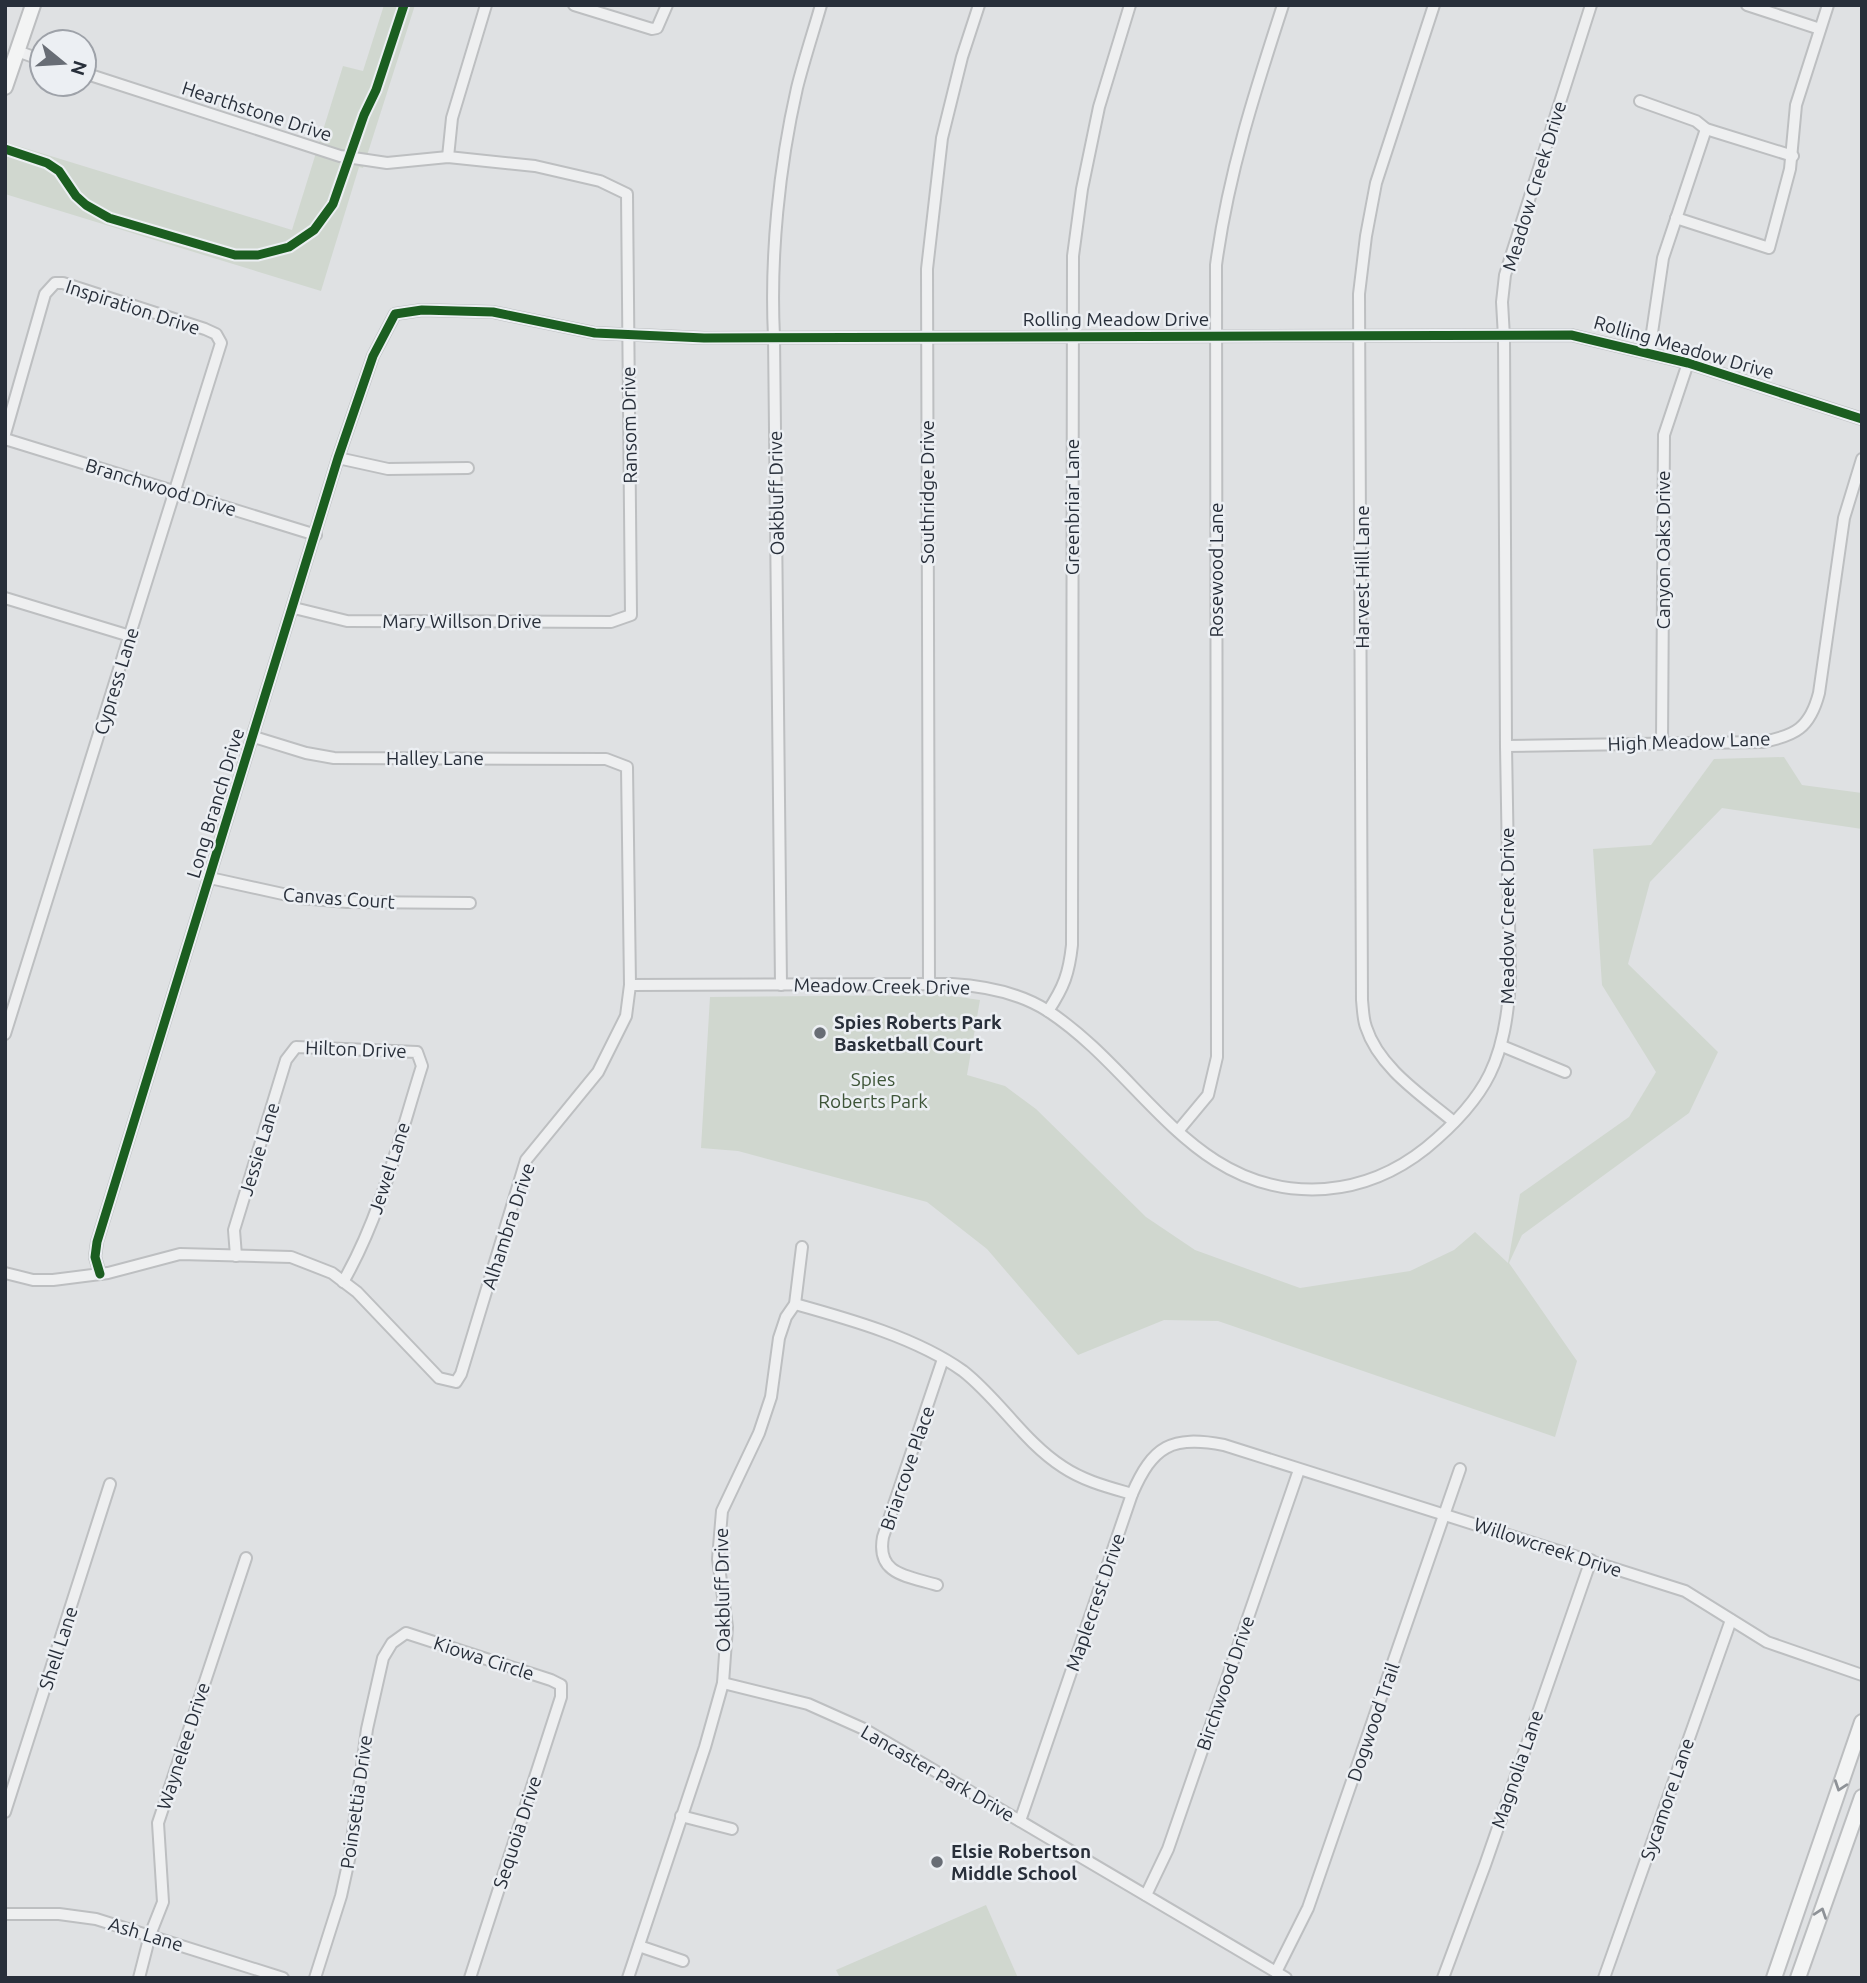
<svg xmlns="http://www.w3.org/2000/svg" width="1867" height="1983" font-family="Ubuntu,sans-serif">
  <rect width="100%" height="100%" fill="#dfe1e3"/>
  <g fill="#d0d7cf">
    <polygon points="384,5 415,5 363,168 359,167 321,291 5,194 5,142 292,230 343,66 363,71"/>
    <polygon points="1784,757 1802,785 1862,793 1862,829 1722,808 1650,882 1628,964 1718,1052 1689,1113 1522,1235 1509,1263 1577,1361 1555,1437 1218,1321 1164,1320 1078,1355 987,1249 927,1202 738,1151 701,1148 710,997 945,995 980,1000 967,1075 1005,1086 1036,1109 1146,1217 1195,1250 1300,1288 1410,1271 1454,1250 1475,1232 1508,1263 1520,1194 1629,1117 1656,1072 1602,985 1593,849 1651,845 1714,759"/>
    <polygon points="986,1905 1018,1978 840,1978 836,1970"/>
  </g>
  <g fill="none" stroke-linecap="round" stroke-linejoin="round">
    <defs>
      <g id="minor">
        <polyline points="574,5 652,29 657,28 667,5"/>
        <path d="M1434,5l-58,178 -10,53 -7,58 3,706c1,9 1,19 4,27 13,41 57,69 88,95"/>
        <polyline points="1747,5 1820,29"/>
        <polyline points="17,51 42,60"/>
        <polyline points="84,73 340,156 387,163 448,157 535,166 600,181 627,194 631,615 611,622 347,621 294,608"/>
        <polyline points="1640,101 1696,121 1706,129 1793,156"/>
        <polyline points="448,157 452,118 486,5"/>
        <polyline points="1676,218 1769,248 1790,169 1796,105 1828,5"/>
        <polyline points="1649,353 1663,258 1706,129"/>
        <polyline points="5,434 45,294 55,283 63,283 205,329 216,334 221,343 5,1034"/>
        <polyline points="5,439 316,535"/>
        <polyline points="338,458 388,469 468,468"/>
        <polyline points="5,598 130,636"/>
        <polyline points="1662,742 1664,435 1688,363"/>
        <path d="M1506,746l256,-4c33,-6 48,-14 57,-49l25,-175 18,-59"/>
        <polyline points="210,878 301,898 347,902 470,903"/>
        <polyline points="929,984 927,269 942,138 962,57 979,5"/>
        <path d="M630,985l322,-1c33,2 68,9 96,27 96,63 145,187 277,178 38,-3 71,-17 101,-41 62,-51 80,-90 84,-169l-4,-233 -2,-409 -2,-35 3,-27 86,-270"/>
        <path d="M781,985l-7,-648c-4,-81 5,-170 23,-249 7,-28 16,-55 24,-83"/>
        <path d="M1048,1011c16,-24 21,-38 24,-66l1,-689 9,-67 17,-82 31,-102"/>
        <polyline points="1502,1046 1565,1072"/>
        <path d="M1178,1131l30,-36 9,-38 -1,-792c12,-90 39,-174 67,-260"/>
        <path d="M236,1256l-2,-26 52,-170 10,-13 121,5 5,14c-23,73 -41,150 -79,216"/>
        <polyline points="5,1273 33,1280 53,1280 108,1273 180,1254 291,1257 332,1273 357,1292 439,1378 456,1382 461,1374 526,1160 598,1072 626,1016 630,985 627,767 606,759 334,758 306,753 254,737"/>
        <polyline points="100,1274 95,1257 97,1242 338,458 373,356 395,314 422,310 493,312 595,333 704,338 1571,335 1688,363 1862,419"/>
        <path d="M795,1304c54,15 122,34 168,67 36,28 61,71 100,96 21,14 45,20 69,27"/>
        <path d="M937,1585c-29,-9 -61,-10 -54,-48l60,-178"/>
        <polyline points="723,1683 808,1704 864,1729 1286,1978"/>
        <polyline points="5,1812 110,1484"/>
        <polyline points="681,1816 732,1829"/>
        <path d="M1020,1821l112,-327c21,-48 39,-59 92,-49l461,146 82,51 95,33"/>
        <polyline points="1146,1895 1168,1849 1299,1470"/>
        <polyline points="5,1914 59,1914 96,1919 283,1978"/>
        <polyline points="639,1946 683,1961"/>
        <polyline points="1276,1972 1308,1908 1460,1469"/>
        <polyline points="139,1978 150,1935 163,1902 158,1823 246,1558"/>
        <polyline points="315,1978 341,1896 350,1855 367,1729 383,1658 392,1643 406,1633 551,1680 561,1685 561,1697 470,1978"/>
        <polyline points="628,1978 705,1747 723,1683 727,1627 718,1559 722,1511 759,1433 771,1397 779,1338 786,1317 795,1304 802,1247"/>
        <polyline points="1443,1978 1485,1865 1591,1560"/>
        <polyline points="1604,1978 1731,1620"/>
      </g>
      <g id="major">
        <polyline points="5,87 33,5"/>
        <polyline points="1774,1978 1862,1722"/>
        <polyline points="1798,1978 1862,1797"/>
      </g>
    </defs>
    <use href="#minor" stroke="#bdbfc1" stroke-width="14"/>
    <use href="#major" stroke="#bcbec0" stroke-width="18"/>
    <use href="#minor" stroke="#eeeff0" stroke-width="10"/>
    <use href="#major" stroke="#f3f4f4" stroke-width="14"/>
    <defs>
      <g id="cycleway">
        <polyline points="5,149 47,163 59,171 76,196 86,205 109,218 235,255 258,255 289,247 314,230 333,204 364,115 376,90 404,5"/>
        <polyline points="100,1274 95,1257 97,1242 338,458 373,356 395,314 422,310 493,312 595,333 704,338 1571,335 1688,363 1862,419"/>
      </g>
    </defs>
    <use href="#cycleway" stroke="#eceff3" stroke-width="13"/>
    <use href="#cycleway" stroke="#1b5e20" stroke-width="9"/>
  </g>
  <defs><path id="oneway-chevron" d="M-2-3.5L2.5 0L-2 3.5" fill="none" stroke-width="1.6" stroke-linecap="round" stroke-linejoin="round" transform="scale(1.75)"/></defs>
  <g stroke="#8e9297">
    <use href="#oneway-chevron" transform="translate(1840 1786) rotate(109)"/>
    <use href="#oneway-chevron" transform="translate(1821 1913) rotate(-71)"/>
  </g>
  <g fill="#686d75" stroke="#eceff3" stroke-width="2.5">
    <circle cx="820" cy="1033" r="7"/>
    <circle cx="937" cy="1862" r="7"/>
  </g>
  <g text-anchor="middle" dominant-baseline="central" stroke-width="5" stroke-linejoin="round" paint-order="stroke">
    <g font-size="19" fill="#282f3a" stroke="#eceff3">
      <text transform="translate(257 111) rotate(18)">Hearthstone Drive</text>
      <text transform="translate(1534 186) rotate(-73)">Meadow Creek Drive</text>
      <text transform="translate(133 307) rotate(18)">Inspiration Drive</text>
      <text x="1116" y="319">Rolling Meadow Drive</text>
      <text transform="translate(1684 347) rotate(16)">Rolling Meadow Drive</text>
      <text transform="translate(629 425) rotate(-91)">Ransom Drive</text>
      <text transform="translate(161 487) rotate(17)">Branchwood Drive</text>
      <text transform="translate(927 492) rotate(-90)">Southridge Drive</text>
      <text transform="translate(776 493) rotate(-91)">Oakbluff Drive</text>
      <text transform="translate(1072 507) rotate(-90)">Greenbriar Lane</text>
      <text transform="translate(1663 550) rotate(-90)">Canyon Oaks Drive</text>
      <text transform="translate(1216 570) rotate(-90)">Rosewood Lane</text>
      <text transform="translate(1362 577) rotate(-90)">Harvest Hill Lane</text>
      <text x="462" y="621">Mary Willson Drive</text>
      <text transform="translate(116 681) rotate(-73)">Cypress Lane</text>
      <text transform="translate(1689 741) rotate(-2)">High Meadow Lane</text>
      <text x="435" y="758">Halley Lane</text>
      <text transform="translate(215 803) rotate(-73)">Long Branch Drive</text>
      <text transform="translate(339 898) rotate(4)">Canvas Court</text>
      <text transform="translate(1507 916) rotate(-90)">Meadow Creek Drive</text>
      <text transform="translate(882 986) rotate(1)">Meadow Creek Drive</text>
      <text transform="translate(356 1049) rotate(2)">Hilton Drive</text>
      <text transform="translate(259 1149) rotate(-73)">Jessie Lane</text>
      <text transform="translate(389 1168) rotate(-72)">Jewel Lane</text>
      <text transform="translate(508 1226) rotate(-72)">Alhambra Drive</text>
      <text transform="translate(907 1468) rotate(-71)">Briarcove Place</text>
      <text transform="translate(1548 1547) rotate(18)">Willowcreek Drive</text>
      <text transform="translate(722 1590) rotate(-91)">Oakbluff Drive</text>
      <text transform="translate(1095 1602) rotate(-71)">Maplecrest Drive</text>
      <text transform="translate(58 1648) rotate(-72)">Shell Lane</text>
      <text transform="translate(484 1658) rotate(18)">Kiowa Circle</text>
      <text transform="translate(1225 1683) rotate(-71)">Birchwood Drive</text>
      <text transform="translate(1373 1722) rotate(-71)">Dogwood Trail</text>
      <text transform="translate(183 1746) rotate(-72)">Waynelee Drive</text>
      <text transform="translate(1517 1769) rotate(-71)">Magnolia Lane</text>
      <text transform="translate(938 1773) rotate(30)">Lancaster Park Drive</text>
      <text transform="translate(1667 1799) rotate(-71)">Sycamore Lane</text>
      <text transform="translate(356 1802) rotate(-82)">Poinsettia Drive</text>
      <text transform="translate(517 1832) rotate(-72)">Sequoia Drive</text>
      <text transform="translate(146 1934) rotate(17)">Ash Lane</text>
    </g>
    <g font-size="19" font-weight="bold" fill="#282f3a" stroke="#eceff3" text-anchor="start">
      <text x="834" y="1022">Spies Roberts Park<tspan x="834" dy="22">Basketball Court</tspan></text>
      <text x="951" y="1851">Elsie Robertson<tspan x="951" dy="22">Middle School</tspan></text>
    </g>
    <g font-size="19" fill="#3d5437" stroke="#eceff3">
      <text x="873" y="1079">Spies<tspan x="873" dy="22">Roberts Park</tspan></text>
    </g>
  </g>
  <rect width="1867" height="1983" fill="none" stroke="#282f3a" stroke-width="14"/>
  <g transform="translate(63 63) rotate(108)"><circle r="33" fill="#eceff3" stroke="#9ea2a9" stroke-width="2"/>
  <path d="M0-5L12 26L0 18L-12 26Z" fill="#686d75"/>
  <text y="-10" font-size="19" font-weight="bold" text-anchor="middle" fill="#282f3a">N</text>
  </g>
</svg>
